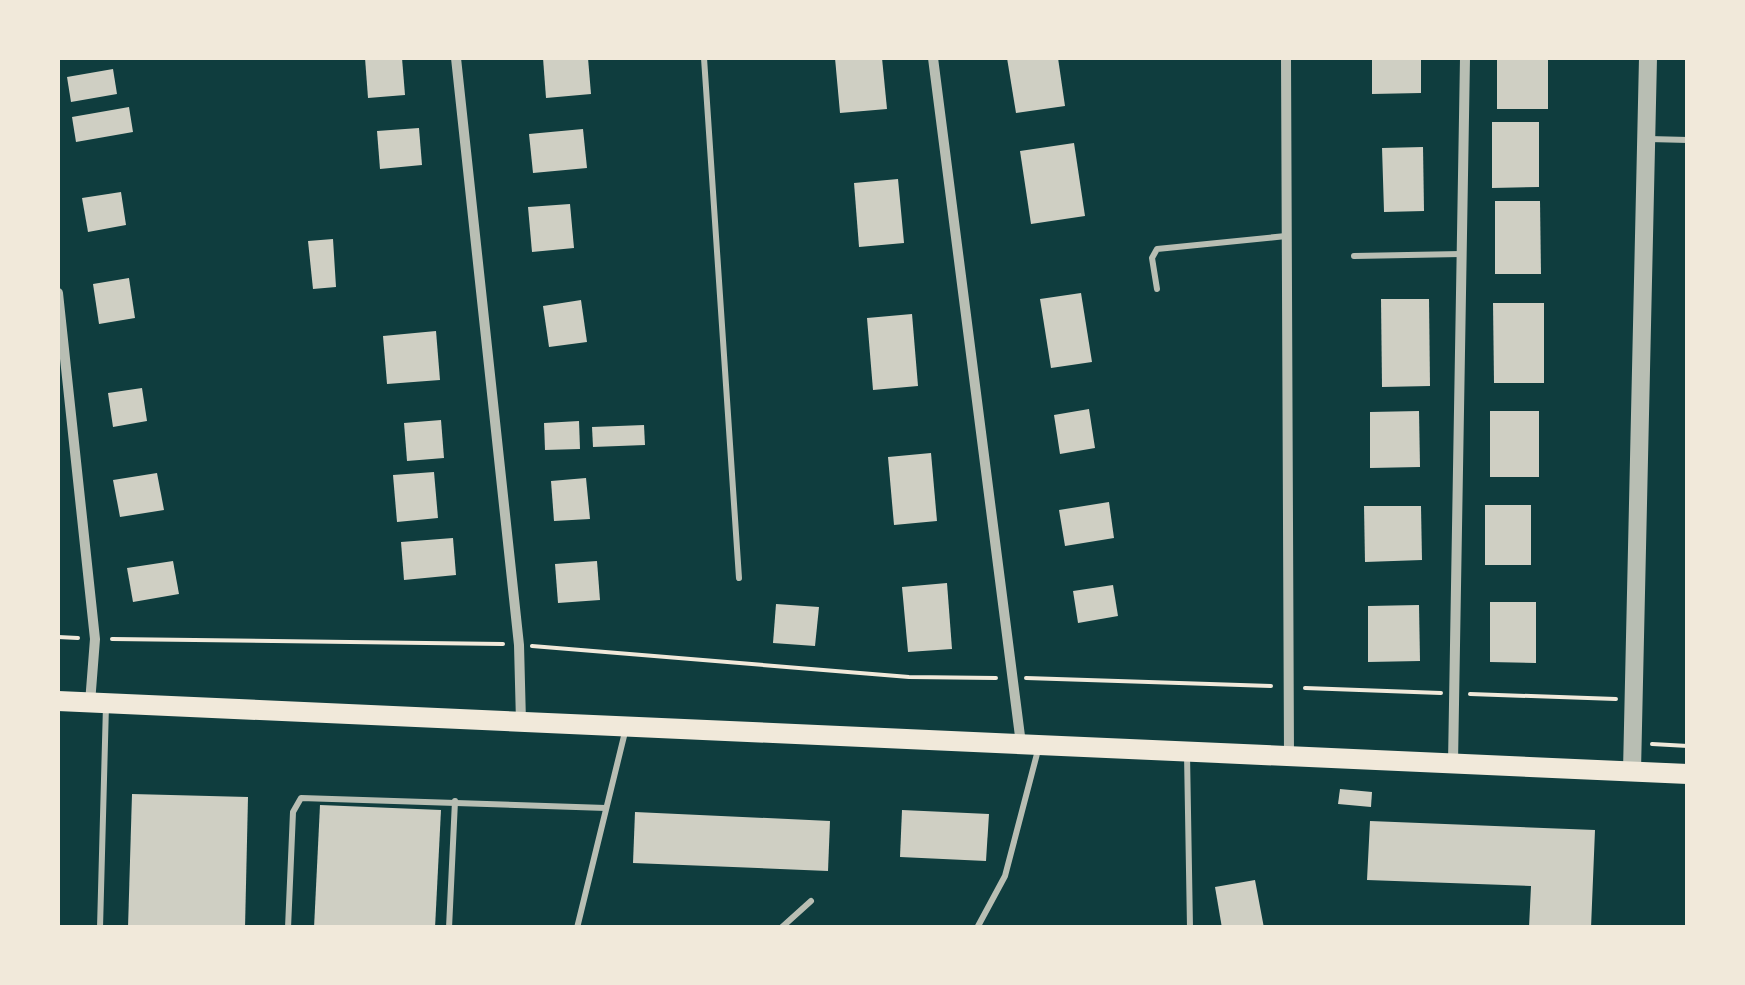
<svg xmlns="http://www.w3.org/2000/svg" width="1745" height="985" font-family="Barlow,sans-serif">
  <rect width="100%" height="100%" fill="#0f3d3e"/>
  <g fill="#cfcfc3">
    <polygon points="365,58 402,58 405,95 368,98"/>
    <polygon points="543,58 588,58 591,94 546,98"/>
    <polygon points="835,58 882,58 887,109 840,113"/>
    <polygon points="1007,58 1058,58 1065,106 1016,113"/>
    <polygon points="1372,58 1421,58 1421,93 1372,94"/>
    <rect x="1497" y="58" width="51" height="51"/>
    <polygon points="113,69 117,94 71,102 67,77"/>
    <polygon points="129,107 133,132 76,142 72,117"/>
    <polygon points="1492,122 1539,122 1539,187 1492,188"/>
    <polygon points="419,128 422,165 380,169 377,131"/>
    <polygon points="583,129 587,168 533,173 529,134"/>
    <polygon points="1074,143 1085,216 1031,224 1020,151"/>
    <polygon points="1423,147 1424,211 1384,212 1382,148"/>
    <polygon points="898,179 904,243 859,247 854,183"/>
    <polygon points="121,192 126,225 88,232 82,198"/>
    <polygon points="1495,201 1540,201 1541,274 1495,274"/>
    <polygon points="570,204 574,248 532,252 528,207"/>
    <polygon points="333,239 336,287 313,289 308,241"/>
    <polygon points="129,278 135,318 99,324 93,284"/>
    <polygon points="1081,293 1092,362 1051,368 1040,299"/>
    <polygon points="1381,299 1429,299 1430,386 1382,387"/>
    <polygon points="581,300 587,342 549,347 543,306"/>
    <polygon points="1493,303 1544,303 1544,383 1494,383"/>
    <polygon points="912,314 918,386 873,390 867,318"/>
    <polygon points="436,331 440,380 387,384 383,336"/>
    <polygon points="142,388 147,421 113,427 108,393"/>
    <polygon points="1089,409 1095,448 1060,454 1054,415"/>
    <polygon points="1419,411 1420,467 1370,468 1370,412"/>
    <rect x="1490" y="411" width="49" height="66"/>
    <polygon points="441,420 444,458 407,461 404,423"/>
    <polygon points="579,421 580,449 545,450 544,423"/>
    <polygon points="644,425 645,445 593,447 592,427"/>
    <polygon points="931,453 937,521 894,525 888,457"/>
    <polygon points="434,472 438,518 397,522 393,475"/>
    <polygon points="157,473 164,510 120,517 113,480"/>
    <polygon points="586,478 590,519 554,521 551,481"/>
    <polygon points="1109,502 1114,538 1065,546 1059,510"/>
    <rect x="1485" y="505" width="46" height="60"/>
    <polygon points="1364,506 1421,506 1422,560 1365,562"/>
    <polygon points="453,538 456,575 404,580 401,542"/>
    <polygon points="173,561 179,594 133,602 127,568"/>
    <polygon points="597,561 600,600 558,603 555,564"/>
    <polygon points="947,583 952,649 908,652 902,587"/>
    <polygon points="1113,585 1118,616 1078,623 1073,591"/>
    <polygon points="1490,602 1536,602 1536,663 1490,662"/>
    <polygon points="776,604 819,607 815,646 773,643"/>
    <polygon points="1419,605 1420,661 1368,662 1368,606"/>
    <polygon points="1340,789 1372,792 1371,807 1338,804"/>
    <polygon points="132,794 248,797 245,928 128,928"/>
    <polygon points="320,805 441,810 435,928 314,928"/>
    <polygon points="902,810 989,814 986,861 900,857"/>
    <polygon points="635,812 830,821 828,871 633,863"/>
    <polygon points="1370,821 1595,830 1591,928 1529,928 1531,886 1367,880"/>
    <polygon points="1255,880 1264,928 1222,928 1215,887"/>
  </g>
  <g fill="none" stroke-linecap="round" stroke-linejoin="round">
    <g stroke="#f1e9da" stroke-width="4">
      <polyline points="58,637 78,638"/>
      <polyline points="112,639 503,644"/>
      <polyline points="532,646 909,677 996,678"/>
      <polyline points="1026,678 1271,686"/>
      <polyline points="1305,688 1441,693"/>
      <polyline points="1470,694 1616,699"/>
      <polyline points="1652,744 1688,746"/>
    </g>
    <g stroke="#b8beb3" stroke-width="6">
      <polyline points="704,58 739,578"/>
      <polyline points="1649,139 1688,140"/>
      <polyline points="1354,256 1461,254"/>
      <polyline points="1157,289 1152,258 1157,249 1286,236"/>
      <polyline points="1187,754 1190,928"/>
      <polyline points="100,928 106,705"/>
      <polyline points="288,928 293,812 301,798 606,808"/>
      <polyline points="449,928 455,801"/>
      <polyline points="577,928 625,732"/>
      <polyline points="781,928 811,901"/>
      <polyline points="977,928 1005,876 1038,750"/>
    </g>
    <g stroke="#b8beb3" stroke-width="10">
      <polyline points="456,58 519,645 521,722"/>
      <polyline points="933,58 1021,744"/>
      <polyline points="1286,58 1289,756"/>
      <polyline points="58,293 95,639 90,703"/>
      <polyline points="1453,763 1465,58"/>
    </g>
    <polyline stroke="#b8beb3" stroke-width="18" points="1632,771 1648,58"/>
    <polyline stroke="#f1e9da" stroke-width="20" points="58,701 1688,774"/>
  </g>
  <rect width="1745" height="985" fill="none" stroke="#f1e9da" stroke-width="120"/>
</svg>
